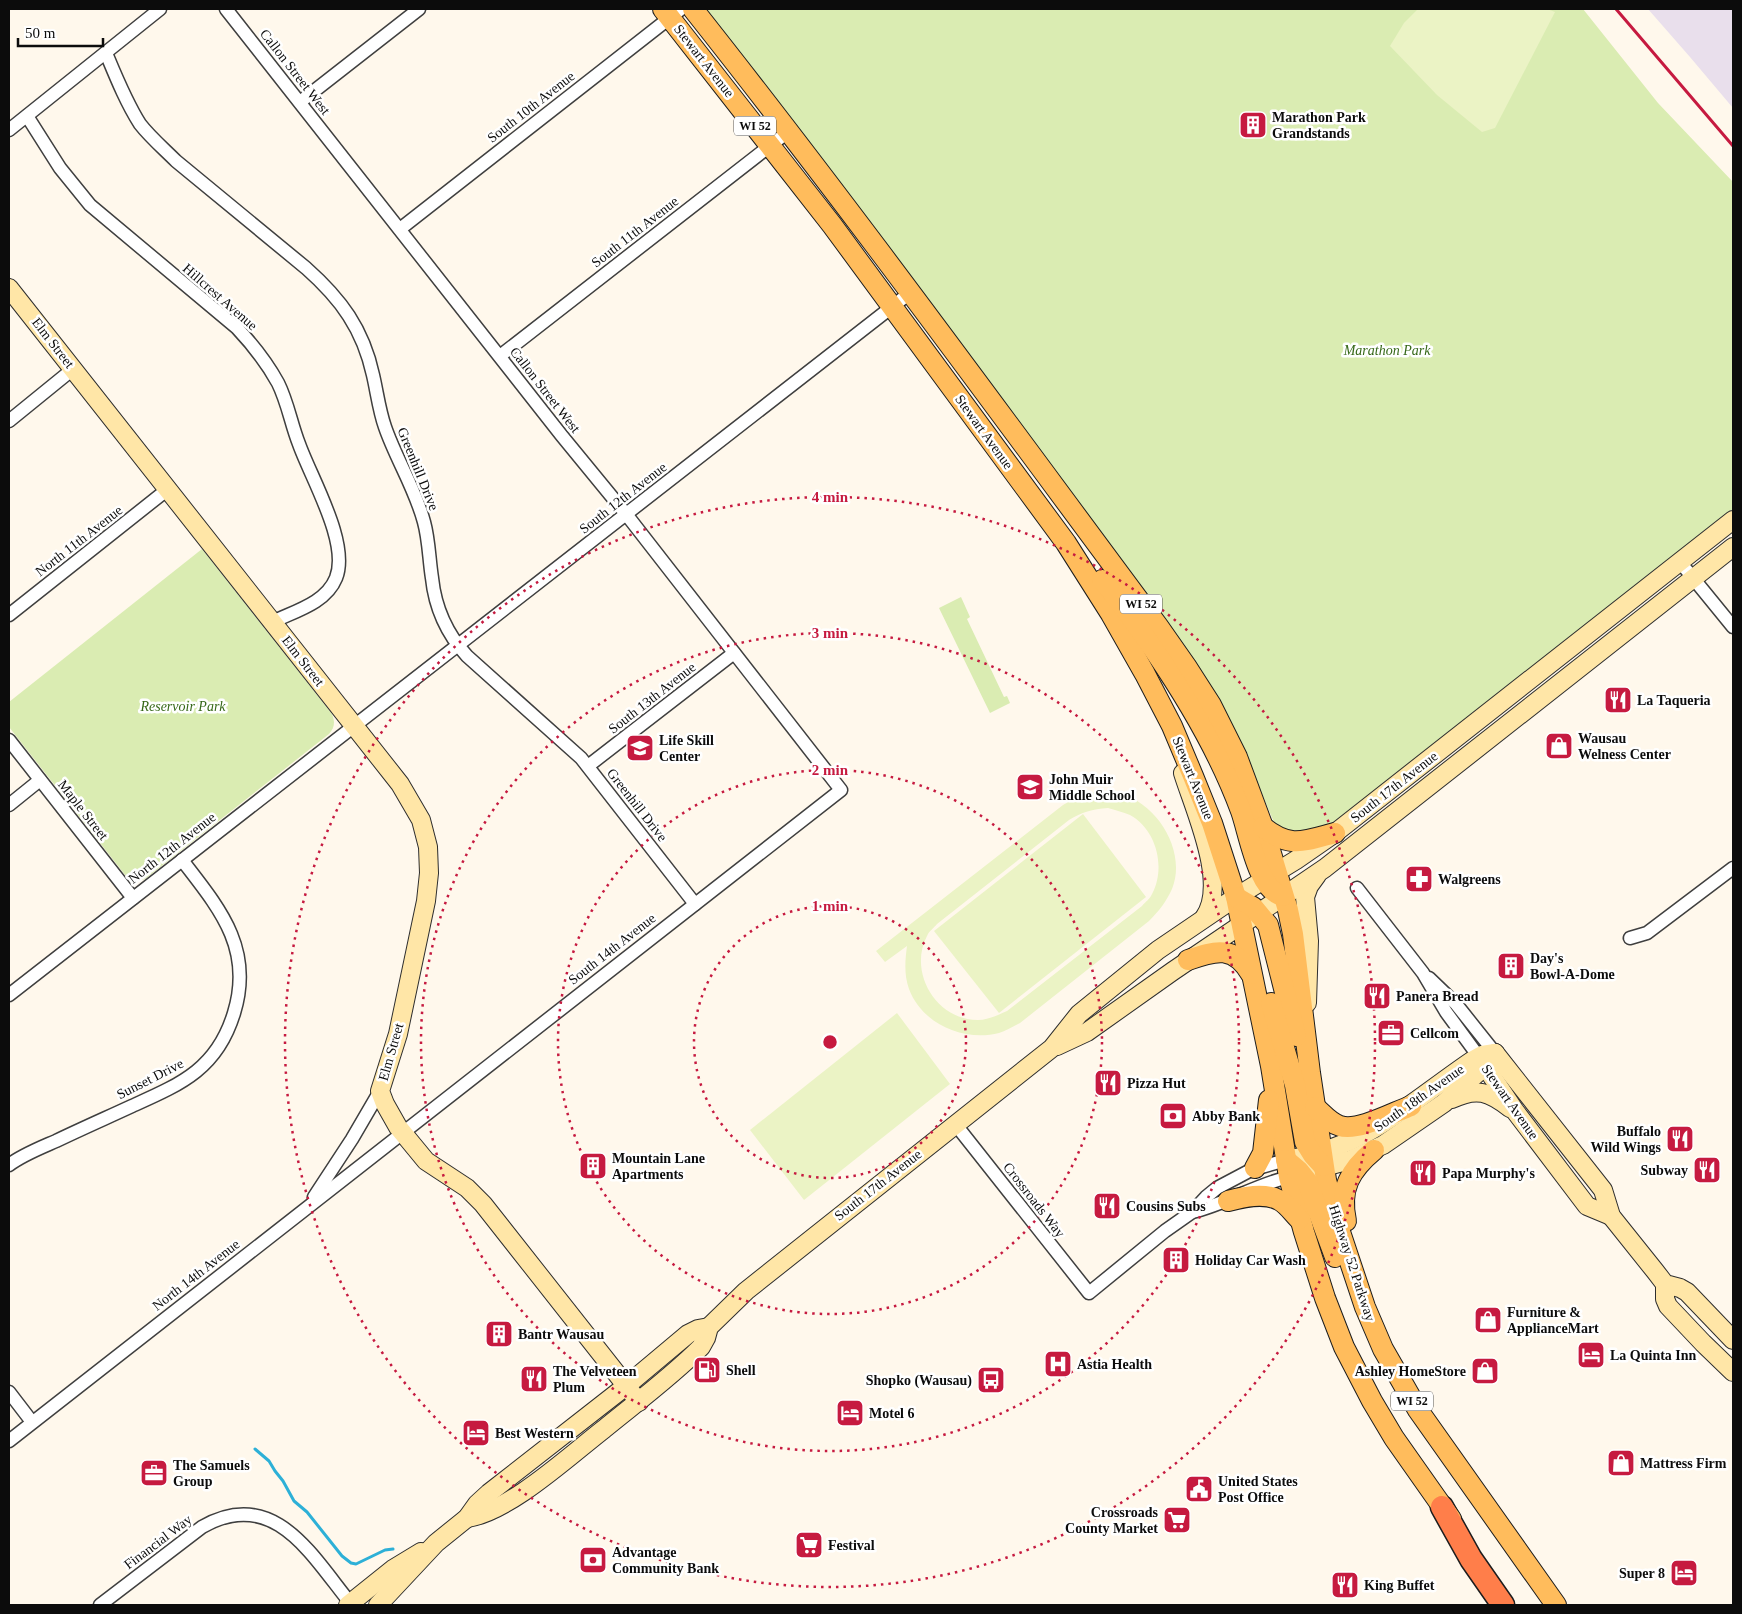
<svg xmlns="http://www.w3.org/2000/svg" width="1742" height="1614" font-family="Georgia,serif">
  <rect width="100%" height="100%" fill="#fff8ec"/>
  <polygon fill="#e9dfec" points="1648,9 1733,9 1733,108 1690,57"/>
  <g fill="#daecb2">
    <polygon points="703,9 1583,9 1658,103 1733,182 1733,509 1469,718 1340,819 1329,825 1292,835 1275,824 1273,820 1241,744"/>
    <path d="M202,549l130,165c3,8 3,13 -3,20l-184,145 -12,3 -4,-2 -120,-153v-25z"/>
    <polygon points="961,597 970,617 967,619 1004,697 1007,696 1010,703 990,713 939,608"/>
  </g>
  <g fill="#ebf3c5" fill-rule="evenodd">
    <polygon points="1418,9 1547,9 1555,12 1495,128 1482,132 1437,95 1390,46 1404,23"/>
    <path d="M1098,791c7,1 16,1 23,3 37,10 66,58 51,95 -6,13 -13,22 -23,32l-129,102c-7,3 -14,8 -21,10 -35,9 -77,-9 -90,-44 -5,-14 -4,-28 -2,-43l-22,16 -9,-11 187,-146 16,-9zM1108,808c7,2 15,4 22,7 27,15 36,53 22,79 -2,5 -7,8 -10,12l-135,105c-9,4 -19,9 -29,9 -42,0 -70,-48 -51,-84 2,-5 7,-8 10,-12l132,-104c13,-8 23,-11 39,-12z"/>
    <polygon points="1083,814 1146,897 999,1013 934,931"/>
    <polygon points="897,1013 950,1084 804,1200 750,1130"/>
  </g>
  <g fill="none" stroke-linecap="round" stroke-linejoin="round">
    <polyline stroke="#2db0d7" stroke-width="3" points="255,1449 269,1461 275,1471 283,1481 294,1501 307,1512 342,1556 351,1563 356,1564 385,1550 393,1549"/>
    <defs>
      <g id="street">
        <path d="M106,53c10,24 20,49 34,71 10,13 24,25 36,37l130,107c35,31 57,61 67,107 4,17 6,35 12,52 11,32 30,61 39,95 5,18 5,37 8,56 3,29 15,56 35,78l114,102 114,146"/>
        <polyline points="300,102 419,9"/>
        <path d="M27,116l33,52 30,37 147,123c16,17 30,35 41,55 10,20 13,41 21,61 12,34 51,99 37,134 -10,25 -41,33 -64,44"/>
        <polyline points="9,130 160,9"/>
        <polyline points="400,229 681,9"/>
        <polyline points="500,356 789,131"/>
        <polyline points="9,421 73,369"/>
        <polyline points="1680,562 1733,627"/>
        <polyline points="9,615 168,489"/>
        <polyline points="9,740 133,898"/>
        <polyline points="588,766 734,653"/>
        <polyline points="9,805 40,780"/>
        <polyline points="1357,888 1423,973 1446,1012 1479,1057"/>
        <polyline points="1630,938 1647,933 1733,868"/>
        <polyline points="1429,978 1456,1004 1495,1053"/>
        <polyline points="9,995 911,292"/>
        <polyline points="956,1125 1089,1293 1165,1231 1192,1212 1206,1197 1217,1188 1251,1170 1286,1160"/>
        <path d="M9,1165c13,-10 31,-17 47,-24 25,-12 50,-23 76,-35 49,-22 85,-37 102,-93 20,-65 -15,-105 -52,-153"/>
        <polyline points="314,1197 352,1139 380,1091"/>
        <path d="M1192,1212c34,-8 63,-27 97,-35"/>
        <polyline points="9,1392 32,1422"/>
        <polyline points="9,1441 841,790 626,514 562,436 226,9"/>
        <path d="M100,1605l102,-78c73,-42 111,31 150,78"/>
      </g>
      <g id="secondary">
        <polyline points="9,288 400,784 421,820 428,847 429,873 426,901 398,1034 380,1091 385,1104 398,1127 426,1161 467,1188 483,1204 639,1402"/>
        <path d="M1183,773c11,36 46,111 21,145"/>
        <polyline points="1307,1003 1309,941 1305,897 1309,886 1317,875"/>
        <polyline points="1057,1046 1087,1032 1173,971 1325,868 1733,547"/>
        <polyline points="1495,1053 1603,1190 1611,1216 1655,1271 1665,1284 1680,1288 1687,1292 1733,1340"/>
        <polyline points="1479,1057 1515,1111 1587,1206 1611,1216"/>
        <path d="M1452,1099c25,-12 37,-7 58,9"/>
        <path d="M1286,1160c82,-13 122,-56 187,-100l9,-5 13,-2"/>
        <polyline points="1290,1176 1350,1160 1383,1145 1444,1103 1483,1068 1495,1053"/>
        <polyline points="1665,1284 1665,1299 1668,1306 1703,1343 1733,1372"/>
        <path d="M467,1518c42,-6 102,-62 137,-89 33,-27 67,-52 97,-82l5,-9 3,-11 37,-36 306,-243 27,-34 79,-64 78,-53 60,-37 39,-27 398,-313"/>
        <polyline points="348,1605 393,1569 421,1552"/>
        <polyline points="378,1605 436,1543 467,1518 477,1504 489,1493 626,1386 688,1334 698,1329 709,1327"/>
      </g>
      <g id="primary">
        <polyline points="663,9 832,225 1066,543 1111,614 1145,674 1172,726 1193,776 1212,823 1236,897 1271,1066 1289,1177 1304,1232 1325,1298 1344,1347 1372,1401 1394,1438 1451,1519"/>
        <path d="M693,9c160,202 311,410 465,617l28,40 25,39 26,52 26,70 25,83 5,24 17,139 16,107 14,52 25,75 18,42 35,61 138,195"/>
        <path d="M1102,580c20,23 37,48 54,73 34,50 64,101 85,158 8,22 17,81 42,85"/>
        <path d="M1263,827c27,22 41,14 72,6"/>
        <polyline points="1236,897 1253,907 1268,925 1296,1036"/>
        <path d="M1188,960c28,-10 46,-15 63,14"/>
        <polyline points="1271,1003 1295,1085 1305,1142 1313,1155 1323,1166"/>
        <path d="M1315,1107c8,7 15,16 25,19 18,6 54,-14 71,-20"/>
        <polyline points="1286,1160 1299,1171 1307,1181 1335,1257"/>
        <polyline points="1255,1168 1263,1153 1269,1100"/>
        <path d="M1228,1201c15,-4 36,-9 51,-1 8,4 14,13 20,19"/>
        <path d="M1346,1221c-7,-32 4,-51 28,-71"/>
      </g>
      <polyline id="highway" points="1442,1507 1471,1559 1503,1605"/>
    </defs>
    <use href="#street" stroke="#3f3f3f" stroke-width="15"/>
    <use href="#secondary" stroke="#2e2e2e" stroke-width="20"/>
    <use href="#primary" stroke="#1d1d1d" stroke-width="22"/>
    <use href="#highway" stroke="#1d1d1d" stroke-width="25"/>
    <use href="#street" stroke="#fff" stroke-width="12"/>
    <use href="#secondary" stroke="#ffe6a7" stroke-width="18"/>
    <use href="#primary" stroke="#ffbc5c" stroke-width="20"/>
    <use href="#highway" stroke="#ff7e4a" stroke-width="22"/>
    <polyline stroke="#c61a40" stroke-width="3" points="1616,9 1733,146"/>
  </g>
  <g fill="none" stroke="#c61a40" stroke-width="2.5" stroke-dasharray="2.5 5">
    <circle cx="830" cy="1042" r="136"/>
    <circle cx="830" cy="1042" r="272"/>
    <circle cx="830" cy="1042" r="409"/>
    <circle cx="830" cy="1042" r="545"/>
  </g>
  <defs>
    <symbol id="building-square" viewBox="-11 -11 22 22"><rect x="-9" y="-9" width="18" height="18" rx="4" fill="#c61a40" stroke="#fff"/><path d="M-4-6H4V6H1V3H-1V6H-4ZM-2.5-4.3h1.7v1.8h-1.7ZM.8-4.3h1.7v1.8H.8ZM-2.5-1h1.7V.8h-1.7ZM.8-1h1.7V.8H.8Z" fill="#fff"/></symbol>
    <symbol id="restaurant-square" viewBox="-11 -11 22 22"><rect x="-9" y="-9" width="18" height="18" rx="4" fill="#c61a40" stroke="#fff"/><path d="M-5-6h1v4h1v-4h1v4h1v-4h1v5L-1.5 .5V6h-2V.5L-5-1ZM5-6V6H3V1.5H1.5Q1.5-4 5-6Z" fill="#fff"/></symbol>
    <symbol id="shop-square" viewBox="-11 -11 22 22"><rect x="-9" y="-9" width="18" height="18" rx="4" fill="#c61a40" stroke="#fff"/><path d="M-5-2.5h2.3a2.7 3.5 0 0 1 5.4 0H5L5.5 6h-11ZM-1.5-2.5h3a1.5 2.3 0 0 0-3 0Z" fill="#fff"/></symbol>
    <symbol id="school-square" viewBox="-11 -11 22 22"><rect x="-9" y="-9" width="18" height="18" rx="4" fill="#c61a40" stroke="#fff"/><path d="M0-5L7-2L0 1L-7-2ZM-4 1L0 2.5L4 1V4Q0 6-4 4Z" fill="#fff"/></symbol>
    <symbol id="pharmacy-square" viewBox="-11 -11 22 22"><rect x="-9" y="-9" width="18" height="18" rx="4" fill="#c61a40" stroke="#fff"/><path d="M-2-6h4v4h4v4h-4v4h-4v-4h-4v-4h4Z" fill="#fff"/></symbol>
    <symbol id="office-square" viewBox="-11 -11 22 22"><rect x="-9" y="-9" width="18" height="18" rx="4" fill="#c61a40" stroke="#fff"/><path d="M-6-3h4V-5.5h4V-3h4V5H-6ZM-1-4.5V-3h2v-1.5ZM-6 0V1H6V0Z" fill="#fff"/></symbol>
    <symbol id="bank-square" viewBox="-11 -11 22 22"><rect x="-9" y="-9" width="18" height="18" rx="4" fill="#c61a40" stroke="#fff"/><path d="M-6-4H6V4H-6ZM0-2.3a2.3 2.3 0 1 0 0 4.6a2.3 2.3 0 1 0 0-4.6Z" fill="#fff"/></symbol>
    <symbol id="hotel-square" viewBox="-11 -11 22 22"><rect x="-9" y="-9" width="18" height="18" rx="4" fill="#c61a40" stroke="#fff"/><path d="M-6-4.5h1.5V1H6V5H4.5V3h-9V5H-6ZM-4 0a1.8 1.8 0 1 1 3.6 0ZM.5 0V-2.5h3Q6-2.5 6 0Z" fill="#fff"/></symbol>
    <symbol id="hospital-square" viewBox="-11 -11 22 22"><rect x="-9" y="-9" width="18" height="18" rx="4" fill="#c61a40" stroke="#fff"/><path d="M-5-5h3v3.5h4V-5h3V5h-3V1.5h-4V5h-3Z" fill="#fff"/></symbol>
    <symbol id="fuel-square" viewBox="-11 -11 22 22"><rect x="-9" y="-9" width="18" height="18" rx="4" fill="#c61a40" stroke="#fff"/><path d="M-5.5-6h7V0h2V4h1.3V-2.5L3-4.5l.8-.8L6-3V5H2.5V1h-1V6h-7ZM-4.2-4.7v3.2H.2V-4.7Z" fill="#fff"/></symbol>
    <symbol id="bus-square" viewBox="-11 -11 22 22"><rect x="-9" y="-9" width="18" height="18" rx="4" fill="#c61a40" stroke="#fff"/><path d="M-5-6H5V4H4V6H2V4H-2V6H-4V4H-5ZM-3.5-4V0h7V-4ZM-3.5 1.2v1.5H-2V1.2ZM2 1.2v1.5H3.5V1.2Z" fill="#fff"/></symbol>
    <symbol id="civic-square" viewBox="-11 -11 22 22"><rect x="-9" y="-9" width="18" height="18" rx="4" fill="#c61a40" stroke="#fff"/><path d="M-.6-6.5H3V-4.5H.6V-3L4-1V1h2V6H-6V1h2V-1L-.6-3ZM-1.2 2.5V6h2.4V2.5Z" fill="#fff"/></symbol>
    <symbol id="supermarket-square" viewBox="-11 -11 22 22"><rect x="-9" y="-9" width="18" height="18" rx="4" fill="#c61a40" stroke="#fff"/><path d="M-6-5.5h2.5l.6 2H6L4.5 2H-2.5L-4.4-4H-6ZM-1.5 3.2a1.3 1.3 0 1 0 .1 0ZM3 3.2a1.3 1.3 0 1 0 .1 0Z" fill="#fff"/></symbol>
  </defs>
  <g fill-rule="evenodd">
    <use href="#building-square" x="1237" y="109" width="32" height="32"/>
    <use href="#restaurant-square" x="1602" y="684" width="32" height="32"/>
    <use href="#shop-square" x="1543" y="730" width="32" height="32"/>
    <use href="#school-square" x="624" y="732" width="32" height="32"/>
    <use href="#school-square" x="1014" y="771" width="32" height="32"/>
    <use href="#pharmacy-square" x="1403" y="863" width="32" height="32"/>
    <use href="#building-square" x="1495" y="950" width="32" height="32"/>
    <use href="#restaurant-square" x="1361" y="980" width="32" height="32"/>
    <use href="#office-square" x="1375" y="1017" width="32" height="32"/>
    <use href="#restaurant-square" x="1092" y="1067" width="32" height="32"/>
    <use href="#bank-square" x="1157" y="1100" width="32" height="32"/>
    <use href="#restaurant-square" x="1664" y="1123" width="32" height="32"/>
    <use href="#building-square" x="577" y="1150" width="32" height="32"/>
    <use href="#restaurant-square" x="1691" y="1154" width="32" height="32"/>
    <use href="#restaurant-square" x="1407" y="1157" width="32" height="32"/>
    <use href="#restaurant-square" x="1091" y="1190" width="32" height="32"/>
    <use href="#building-square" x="1160" y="1244" width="32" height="32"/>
    <use href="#shop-square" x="1472" y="1304" width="32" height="32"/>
    <use href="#building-square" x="483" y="1318" width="32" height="32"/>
    <use href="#hotel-square" x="1575" y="1339" width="32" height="32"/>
    <use href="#hospital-square" x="1042" y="1348" width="32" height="32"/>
    <use href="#fuel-square" x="691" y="1354" width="32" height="32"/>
    <use href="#shop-square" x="1469" y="1355" width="32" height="32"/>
    <use href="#restaurant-square" x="518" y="1363" width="32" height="32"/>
    <use href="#bus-square" x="975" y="1364" width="32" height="32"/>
    <use href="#hotel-square" x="834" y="1397" width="32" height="32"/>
    <use href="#hotel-square" x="460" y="1417" width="32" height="32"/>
    <use href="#shop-square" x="1605" y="1447" width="32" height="32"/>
    <use href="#office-square" x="138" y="1457" width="32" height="32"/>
    <use href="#civic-square" x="1183" y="1473" width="32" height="32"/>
    <use href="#supermarket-square" x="1161" y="1504" width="32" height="32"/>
    <use href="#supermarket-square" x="793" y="1529" width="32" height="32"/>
    <use href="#bank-square" x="577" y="1544" width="32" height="32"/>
    <use href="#hotel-square" x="1668" y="1557" width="32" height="32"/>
    <use href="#restaurant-square" x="1329" y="1569" width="32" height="32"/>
  </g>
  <g text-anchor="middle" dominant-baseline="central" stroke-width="5" stroke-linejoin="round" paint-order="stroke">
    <g fill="#fff" stroke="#555" stroke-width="1">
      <rect x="734" y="116.5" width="42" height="19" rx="4"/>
      <rect x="1120" y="594.5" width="42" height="19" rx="4"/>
      <rect x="1391" y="1391.5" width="42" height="19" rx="4"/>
    </g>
    <g font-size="12" font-weight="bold" fill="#0c0c0c">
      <text x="755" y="126">WI 52</text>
      <text x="1141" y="604">WI 52</text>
      <text x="1412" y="1401">WI 52</text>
    </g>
    <g font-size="14" fill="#0c0c0c" stroke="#fff">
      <text transform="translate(704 61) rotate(52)">Stewart Avenue</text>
      <text transform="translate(295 72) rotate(52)">Callon Street West</text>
      <text transform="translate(531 107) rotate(-38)">South 10th Avenue</text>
      <text transform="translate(635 232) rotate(-38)">South 11th Avenue</text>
      <text transform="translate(220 297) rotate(41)">Hillcrest Avenue</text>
      <text transform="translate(53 343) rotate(52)">Elm Street</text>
      <text transform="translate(545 390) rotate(52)">Callon Street West</text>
      <text transform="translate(984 432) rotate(54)">Stewart Avenue</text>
      <text transform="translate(418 469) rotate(68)">Greenhill Drive</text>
      <text transform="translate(623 498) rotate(-38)">South 12th Avenue</text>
      <text transform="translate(79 541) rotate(-38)">North 11th Avenue</text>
      <text transform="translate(303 661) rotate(52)">Elm Street</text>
      <text transform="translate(652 698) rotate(-38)">South 13th Avenue</text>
      <text transform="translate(1193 778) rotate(68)">Stewart Avenue</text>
      <text transform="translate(1394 787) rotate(-38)">South 17th Avenue</text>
      <text transform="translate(637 805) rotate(52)">Greenhill Drive</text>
      <text transform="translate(83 810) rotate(52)">Maple Street</text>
      <text transform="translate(172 848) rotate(-38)">North 12th Avenue</text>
      <text transform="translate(612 949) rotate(-38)">South 14th Avenue</text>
      <text transform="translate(391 1052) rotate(-74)">Elm Street</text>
      <text transform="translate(150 1079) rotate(-27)">Sunset Drive</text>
      <text transform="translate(1419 1098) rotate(-35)">South 18th Avenue</text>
      <text transform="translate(1510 1102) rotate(55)">Stewart Avenue</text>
      <text transform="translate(878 1185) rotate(-38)">South 17th Avenue</text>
      <text transform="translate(1034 1200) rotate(52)">Crossroads Way</text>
      <text transform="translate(1352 1263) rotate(72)">Highway 52 Parkway</text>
      <text transform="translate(196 1275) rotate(-38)">North 14th Avenue</text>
      <text transform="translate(158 1542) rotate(-37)">Financial Way</text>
    </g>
    <g font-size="14" font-weight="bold" fill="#0c0c0c" stroke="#fff" text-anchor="start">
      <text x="1272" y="117">Marathon Park<tspan x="1272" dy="16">Grandstands</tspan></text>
      <text x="1637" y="700">La Taqueria</text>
      <text x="1578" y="738">Wausau<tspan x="1578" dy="16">Welness Center</tspan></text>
      <text x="659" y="740">Life Skill<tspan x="659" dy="16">Center</tspan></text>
      <text x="1049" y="779">John Muir<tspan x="1049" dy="16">Middle School</tspan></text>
      <text x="1438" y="879">Walgreens</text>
      <text x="1530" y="958">Day's<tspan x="1530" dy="16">Bowl-A-Dome</tspan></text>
      <text x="1396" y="996">Panera Bread</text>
      <text x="1410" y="1033">Cellcom</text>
      <text x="1127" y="1083">Pizza Hut</text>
      <text x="1192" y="1116">Abby Bank</text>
      <text x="1661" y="1131" text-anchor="end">Buffalo<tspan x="1661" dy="16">Wild Wings</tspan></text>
      <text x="612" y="1158">Mountain Lane<tspan x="612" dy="16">Apartments</tspan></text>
      <text x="1688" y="1170" text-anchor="end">Subway</text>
      <text x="1442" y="1173">Papa Murphy's</text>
      <text x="1126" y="1206">Cousins Subs</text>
      <text x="1195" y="1260">Holiday Car Wash</text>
      <text x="1507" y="1312">Furniture &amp;<tspan x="1507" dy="16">ApplianceMart</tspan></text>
      <text x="518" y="1334">Bantr Wausau</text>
      <text x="1610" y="1355">La Quinta Inn</text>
      <text x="1077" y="1364">Astia Health</text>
      <text x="726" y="1370">Shell</text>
      <text x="553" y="1371">The Velveteen<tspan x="553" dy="16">Plum</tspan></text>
      <text x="1466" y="1371" text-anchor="end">Ashley HomeStore</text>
      <text x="972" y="1380" text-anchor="end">Shopko (Wausau)</text>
      <text x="869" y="1413">Motel 6</text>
      <text x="495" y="1433">Best Western</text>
      <text x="1640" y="1463">Mattress Firm</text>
      <text x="173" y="1465">The Samuels<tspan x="173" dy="16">Group</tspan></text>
      <text x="1218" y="1481">United States<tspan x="1218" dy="16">Post Office</tspan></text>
      <text x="1158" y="1512" text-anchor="end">Crossroads<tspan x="1158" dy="16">County Market</tspan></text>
      <text x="828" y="1545">Festival</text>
      <text x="612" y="1552">Advantage<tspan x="612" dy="16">Community Bank</tspan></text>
      <text x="1665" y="1573" text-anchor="end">Super 8</text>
      <text x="1364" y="1585">King Buffet</text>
    </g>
    <g font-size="14" font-style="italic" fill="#366818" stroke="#fff">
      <text x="1387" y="350">Marathon Park</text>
      <text x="183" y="706">Reservoir Park</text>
    </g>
  </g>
  <circle cx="830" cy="1042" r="8" fill="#c61a40" stroke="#fff" stroke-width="2.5"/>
  <g font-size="15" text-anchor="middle" font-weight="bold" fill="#c61a40" stroke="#fff" stroke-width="5" stroke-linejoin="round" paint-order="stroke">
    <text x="830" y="502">4 min</text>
    <text x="830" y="638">3 min</text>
    <text x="830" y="775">2 min</text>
    <text x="830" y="911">1 min</text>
  </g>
  <rect width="1742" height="1614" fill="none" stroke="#0c0c0c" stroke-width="20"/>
  <path d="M18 38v8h85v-8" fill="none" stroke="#0c0c0c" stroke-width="2.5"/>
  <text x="25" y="38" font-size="15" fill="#0c0c0c" stroke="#ffffff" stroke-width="4" paint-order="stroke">50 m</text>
</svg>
